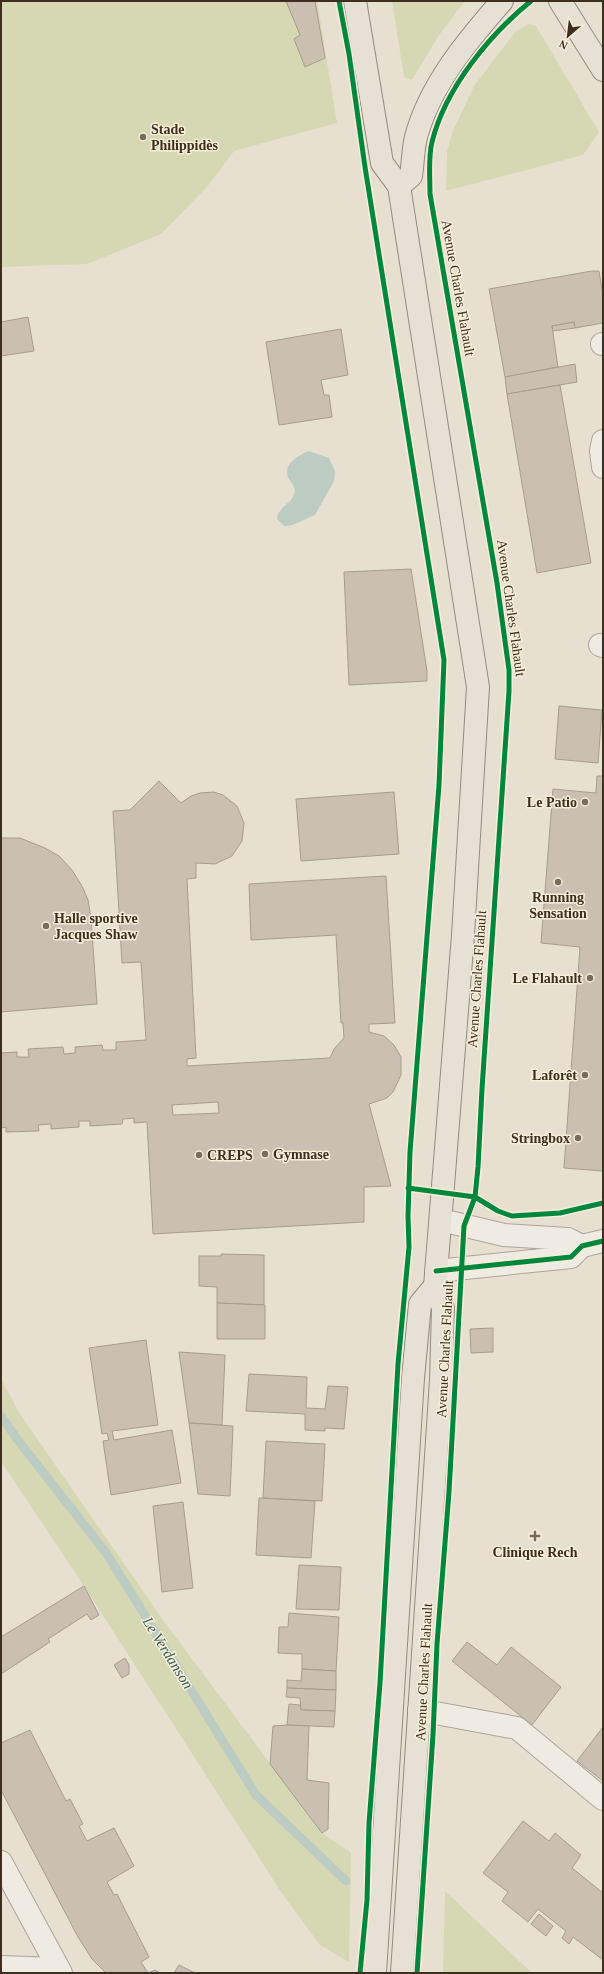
<svg xmlns="http://www.w3.org/2000/svg" width="604" height="1974" font-family="'Times New Roman',serif">
  <rect width="100%" height="100%" fill="#e7e0d1"/>
  <g fill="#d6d7b3">
    <polygon points="1,1 317,1 337,123 234,151 207,187 161,234 87,264 1,267"/>
    <polygon points="392,1 465,1 439,35 412,80 404,77"/>
    <polygon points="529,24 536,26 599,132 583,155 446,191 447,152 452,133 474,86 516,31"/>
    <polygon points="1,1379 20,1414 163,1620 322,1833 351,1853 349,1962 320,1945 283,1895 84,1586 6,1469 1,1460"/>
    <polygon points="445,1891 532,1973 443,1973"/>
  </g>
  <path fill="#bcccc2" d="M309,451l20,7 6,13 -1,10 -19,34c-9,3 -22,12 -31,11l-7,-7c1,-13 14,-14 17,-25 3,-7 -3,-10 -6,-17 -5,-13 11,-22 21,-26z"/>
  <g fill="none" stroke-linecap="round" stroke-linejoin="round">
    <polyline stroke="#bcccc2" stroke-width="9" points="1,1416 17,1439 107,1554 256,1795 346,1881"/>
  </g>
  <g fill="#cbbfb2" stroke="#a89c90" fill-rule="evenodd">
    <polygon points="286,1 315,1 325,58 305,67 294,39 300,35"/>
    <polygon points="592,271 599,271 603,295 603,323 575,328 574,322 552,326 558,367 505,377 489,289"/>
    <polygon points="28,317 34,351 1,356 1,322"/>
    <polygon points="574,322 575,328 553,331 552,326"/>
    <polygon points="341,329 348,375 321,380 324,395 329,395 332,417 279,425 266,342"/>
    <polygon points="575,364 577,382 507,394 505,377"/>
    <polygon points="560,385 591,563 537,573 507,394"/>
    <polygon points="411,569 427,671 427,681 349,685 344,572"/>
    <polygon points="559,706 602,710 598,763 555,759"/>
    <polygon points="597,776 603,776 603,1171 564,1168 580,947 541,943 553,789 596,793"/>
    <path d="M159,781l22,22 10,-7 9,-3 14,-1 9,3 14,11 7,17 -2,18 -10,15 -17,8 -19,-1v15l-9,1 9,179 -9,1v7l143,-8 4,-9 10,-11 -1,-15h-2l-5,-88 -85,5 -2,-56 137,-8 9,147 -26,1v8l15,4 10,9 7,12v18l-8,17 -6,6 -18,6 22,82 -27,1v35l-211,12 -6,-112 -13,1v-5l-11,1 -1,5 -32,2v-5h-11v6l-28,2v-5l-13,1 1,6 -33,1v-5l-5,1v-75l16,-1v5h12l-1,-8 35,-2 1,7 11,-1v-6l27,-2 1,5h13v-8l30,-2 -5,-78 -19,1 -9,-152 17,-1zM218,1102l1,11 -46,2 -1,-10z"/>
    <polygon points="394,792 399,854 301,861 296,799"/>
    <polygon points="1,838 20,838 45,848 59,856 72,870 82,886 88,900 91,918 97,1004 1,1012"/>
    <polygon points="221,1254 264,1255 264,1305 217,1303 217,1287 199,1286 199,1256 221,1256"/>
    <polygon points="217,1303 265,1305 265,1339 217,1339"/>
    <polygon points="493,1328 493,1352 471,1353 470,1329"/>
    <polygon points="146,1340 158,1425 112,1431 114,1440 172,1430 181,1483 111,1495 103,1441 109,1440 107,1433 102,1434 89,1348"/>
    <polygon points="179,1352 225,1355 222,1425 189,1423"/>
    <polygon points="249,1374 307,1377 306,1408 325,1409 328,1386 348,1387 344,1429 325,1428 325,1431 305,1430 305,1414 246,1411"/>
    <polygon points="189,1423 233,1426 230,1496 198,1494"/>
    <polygon points="266,1441 325,1444 322,1501 263,1498"/>
    <polygon points="259,1498 315,1501 311,1558 256,1555"/>
    <polygon points="183,1502 193,1588 162,1592 153,1506"/>
    <polygon points="299,1565 341,1567 339,1610 296,1609"/>
    <polygon points="84,1586 99,1615 91,1620 87,1614 48,1639 50,1642 1,1674 1,1637"/>
    <polygon points="289,1613 339,1617 336,1671 302,1669 302,1654 278,1653 279,1627 288,1627"/>
    <polygon points="467,1642 497,1665 511,1647 561,1687 532,1725 452,1661"/>
    <polygon points="125,1658 129,1665 129,1674 122,1678 114,1665"/>
    <polygon points="302,1669 336,1671 336,1690 287,1688 287,1680 301,1681"/>
    <polygon points="287,1688 336,1690 335,1711 301,1710 300,1698 286,1697"/>
    <polygon points="289,1704 300,1705 301,1710 335,1711 334,1727 287,1725"/>
    <polygon points="287,1725 309,1726 307,1780 329,1783 328,1829 322,1833 270,1764 273,1726"/>
    <polygon points="603,1727 603,1781 577,1761"/>
    <polygon points="30,1730 66,1801 70,1799 83,1824 79,1826 87,1841 114,1828 134,1866 107,1882 114,1895 117,1894 149,1957 141,1962 148,1973 155,1970 160,1973 106,1973 92,1959 78,1937 1,1790 1,1743"/>
    <polygon points="523,1821 549,1841 555,1833 581,1855 572,1868 603,1893 603,1960 573,1937 569,1944 562,1938 566,1931 538,1909 528,1922 502,1901 508,1892 483,1873"/>
    <polygon points="539,1914 553,1926 546,1936 531,1924"/>
    <polygon points="179,1965 195,1973 174,1973"/>
  </g>
  <g fill="none" stroke-linecap="round" stroke-linejoin="round">
    <defs>
      <g id="minor">
        <polyline points="602,344 603,344"/>
        <polyline points="603,441 601,451 603,467"/>
        <polyline points="600,645 603,646"/>
        <polyline points="441,1220 504,1235 568,1239 582,1246"/>
        <polyline points="436,1271 571,1257 582,1246 603,1241"/>
        <polyline points="419,1710 517,1728 603,1799"/>
        <polyline points="1,1862 61,1973"/>
        <polyline points="1,1967 58,1969"/>
      </g>
      <g id="major">
        <polyline points="355,1 382,163 399,186 478,687 463,935 435,1286 443,1308 441,1380 402,1973"/>
        <polyline points="560,1 603,70"/>
        <path d="M399,186l12,-10c2,-13 2,-27 5,-39 14,-52 51,-96 86,-136"/>
        <polyline points="375,1973 413,1378 420,1304 435,1286"/>
      </g>
    </defs>
    <use href="#minor" stroke="#ada599" stroke-width="24"/>
    <use href="#major" stroke="#928b80" stroke-width="24"/>
    <use href="#minor" stroke="#efebe3" stroke-width="22"/>
    <use href="#major" stroke="#e6e1d4" stroke-width="22"/>
    <defs>
      <g id="cycleway">
        <polyline points="339,1 349,54 365,167 444,660 439,785 410,1152 408,1216 409,1247 398,1364 380,1683 369,1823 367,1900 360,1973"/>
        <polyline points="408,1188 475,1197 498,1211 512,1216 560,1213 603,1203"/>
        <polyline points="436,1271 571,1257 582,1246 603,1241"/>
        <path d="M417,1973l16,-238 4,-91 12,-152 15,-266 11,-29 3,-30 4,-78 27,-398v-21l-12,-87 -67,-389c0,-16 -2,-36 2,-52 13,-53 57,-107 99,-141"/>
      </g>
    </defs>
    <use href="#cycleway" stroke="#f7eed8" stroke-width="8"/>
    <use href="#cycleway" stroke="#00873e" stroke-width="5"/>
  </g>
  <g fill="#786c5e" stroke="#f7eed8" stroke-width="1.5">
    <circle cx="143" cy="137" r="4"/>
    <circle cx="585" cy="802" r="4"/>
    <circle cx="558" cy="882" r="4"/>
    <circle cx="46" cy="926" r="4"/>
    <circle cx="590" cy="978" r="4"/>
    <circle cx="585" cy="1075" r="4"/>
    <circle cx="578" cy="1138" r="4"/>
    <circle cx="265" cy="1154" r="4"/>
    <circle cx="199" cy="1155" r="4"/>
    <path d="M533 1530h4v4h4v4h-4v4h-4v-4h-4v-4h4z"/>
  </g>
  <g text-anchor="middle" dominant-baseline="central" stroke-width="3" stroke-linejoin="round" paint-order="stroke">
    <g font-size="14" font-weight="bold" fill="#3d2e20" stroke="#f7eed8" text-anchor="start">
      <text x="151" y="129">Stade<tspan x="151" dy="16">Philippidès</tspan></text>
      <text x="577" y="802" text-anchor="end">Le Patio</text>
      <text x="558" y="897" text-anchor="middle">Running<tspan x="558" dy="16">Sensation</tspan></text>
      <text x="54" y="918">Halle sportive<tspan x="54" dy="16">Jacques Shaw</tspan></text>
      <text x="582" y="978" text-anchor="end">Le Flahault</text>
      <text x="577" y="1075" text-anchor="end">Laforêt</text>
      <text x="570" y="1138" text-anchor="end">Stringbox</text>
      <text x="273" y="1154">Gymnase</text>
      <text x="207" y="1155">CREPS</text>
      <text x="535" y="1552" text-anchor="middle">Clinique Rech</text>
    </g>
    <g font-size="14" fill="#3d2e20" stroke="#f7eed8">
      <text transform="translate(458 288) rotate(80)">Avenue Charles Flahault</text>
      <text transform="translate(511 608) rotate(82)">Avenue Charles Flahault</text>
      <text transform="translate(477 979) rotate(-86)">Avenue Charles Flahault</text>
      <text transform="translate(445 1349) rotate(-87)">Avenue Charles Flahault</text>
      <text transform="translate(424 1672) rotate(-87)">Avenue Charles Flahault</text>
    </g>
    <g font-size="15" font-style="italic" fill="#2f5d5a" stroke="#f7eed8">
      <text transform="translate(168 1653) rotate(58)">Le Verdanson</text>
    </g>
  </g>
  <rect width="604" height="1974" fill="none" stroke="#3d2e20" stroke-width="4"/>
  <g transform="translate(568 36) rotate(208)" stroke="#f7eed8" stroke-width="3" paint-order="stroke">
  <path d="M0-3L7 15L0 10L-7 15Z" fill="#3d2e20"/>
  <text y="-6" font-size="11" font-weight="bold" text-anchor="middle" fill="#3d2e20">N</text>
  </g>
</svg>
